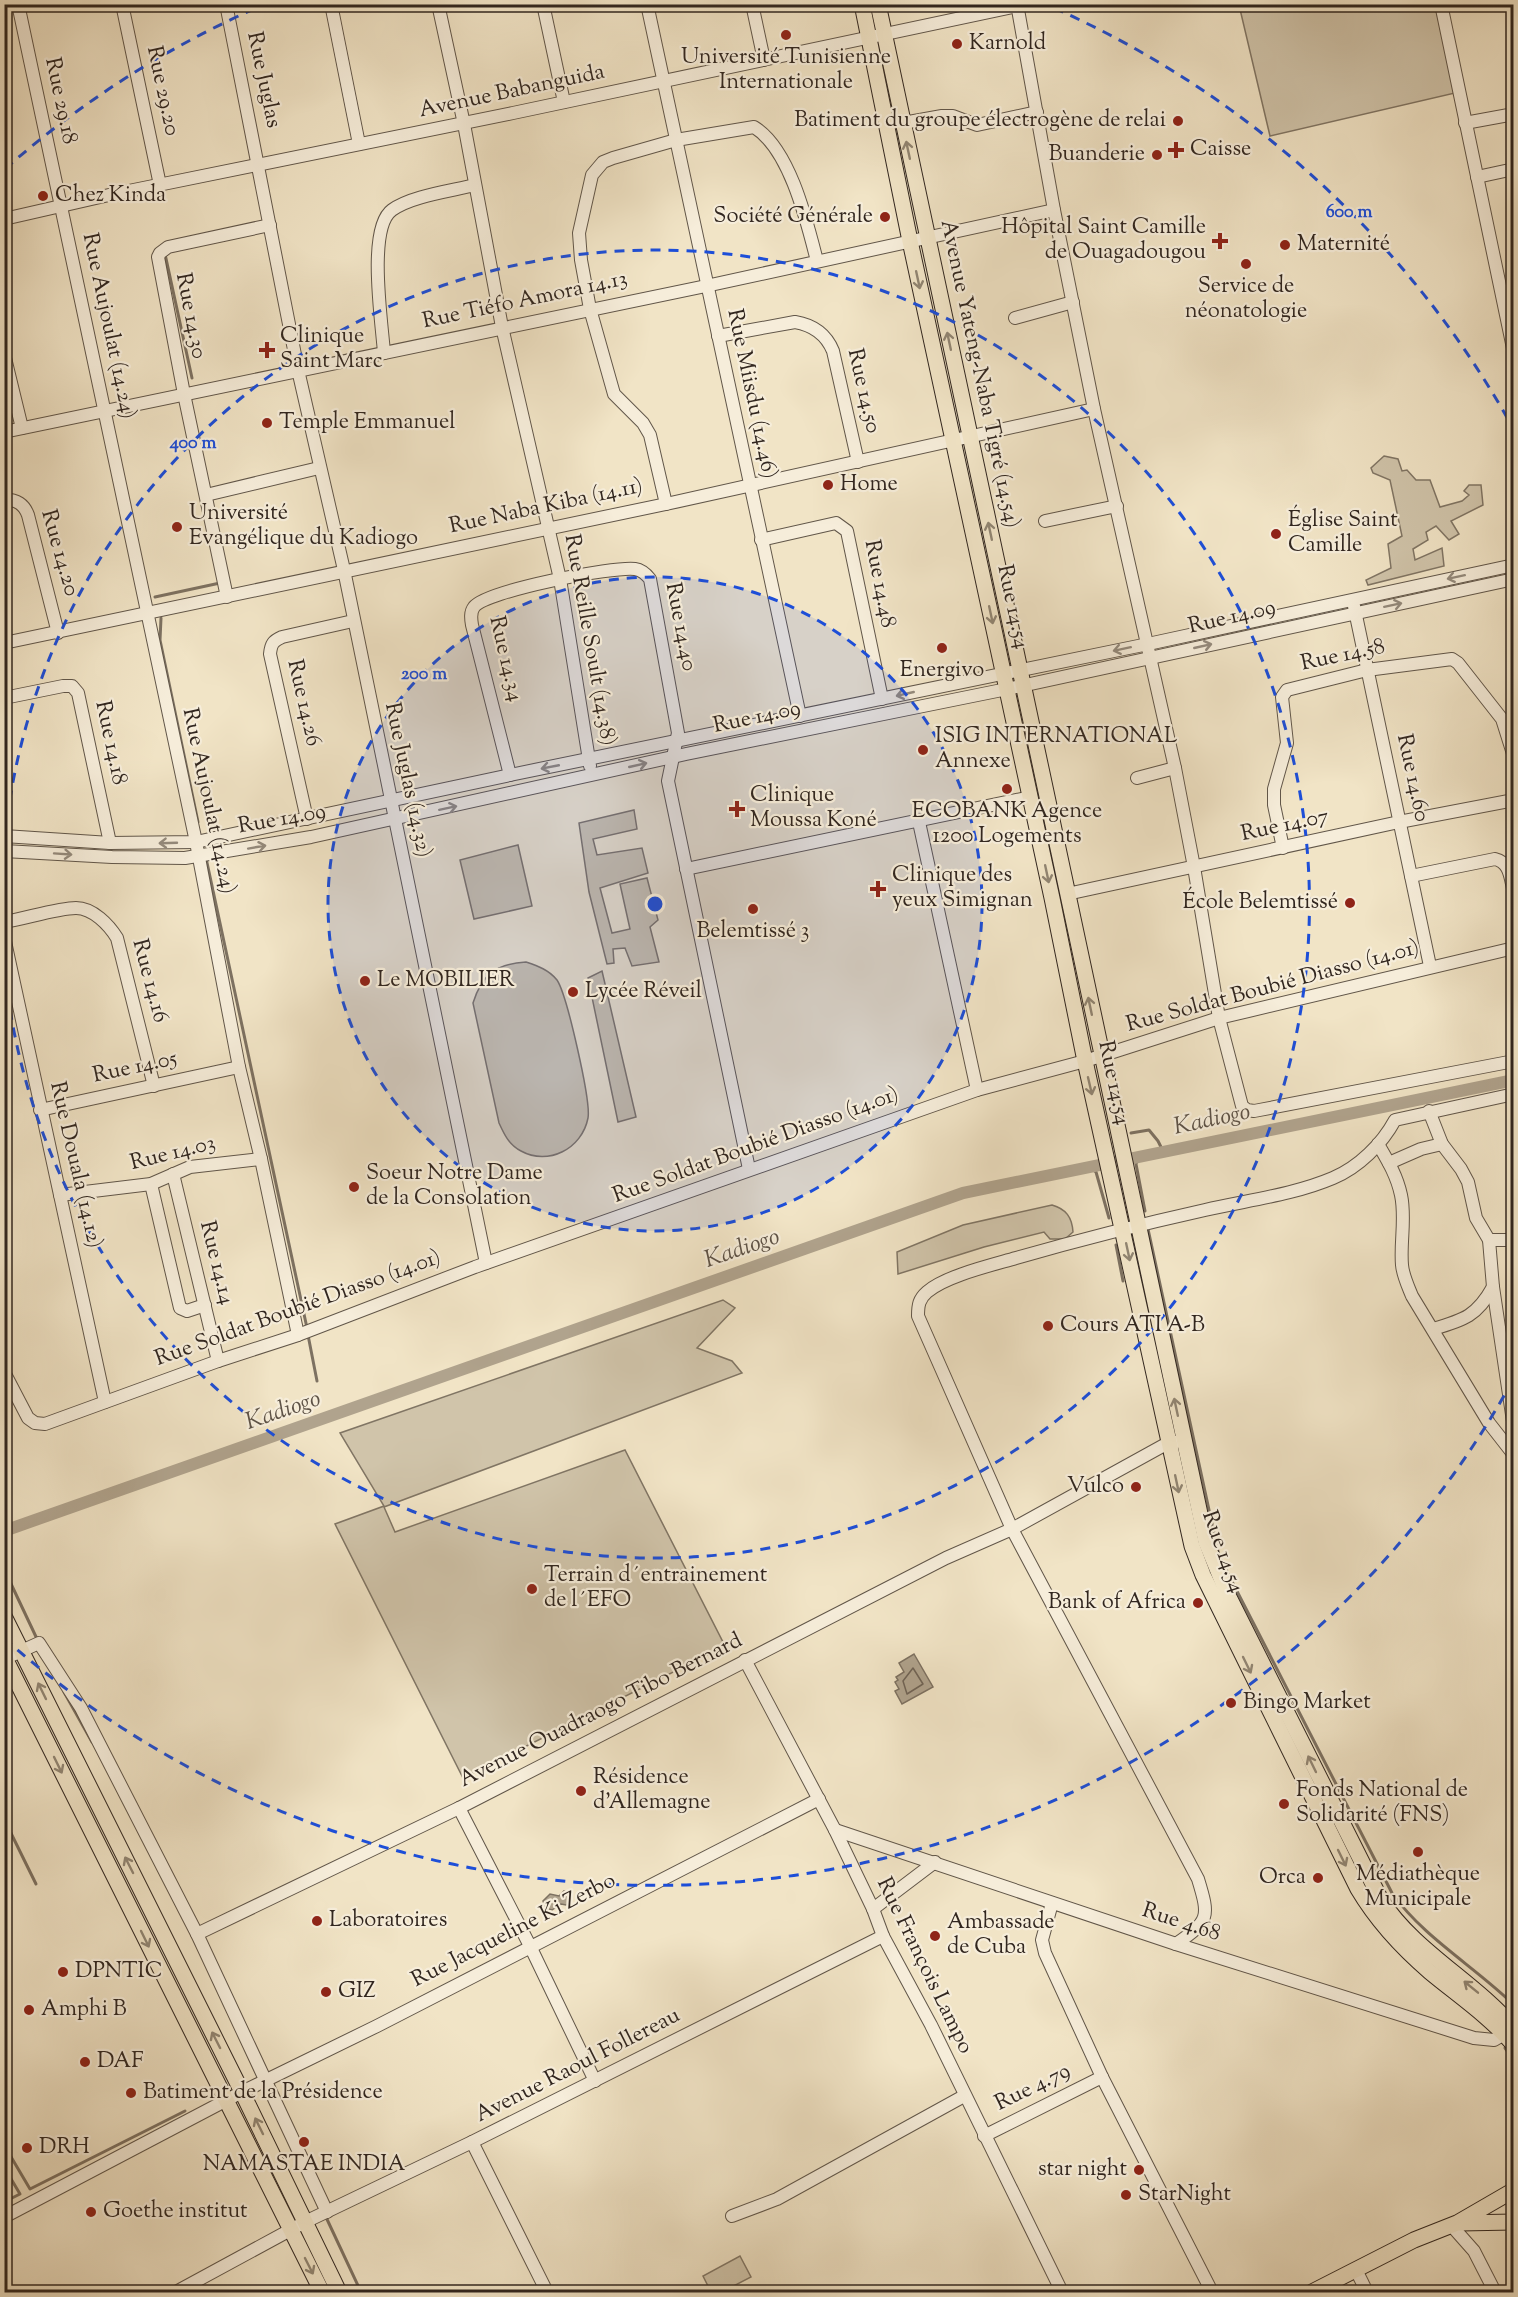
<svg xmlns="http://www.w3.org/2000/svg" width="1518" height="2297" font-family="'Sorts Mill Goudy',serif">
  <rect width="100%" height="100%" fill="#f1e4c6"/>
  <filter id="stains"><feTurbulence type="fractalNoise" baseFrequency=".00333" numOctaves="4"/><feColorMatrix values="0 0 0 0 .2 0 0 0 0 .09 0 0 0 0 .02 0 0 0 .5 -.17"/></filter>
  <radialGradient id="worn" r=".72"><stop offset=".6" stop-color="#630" stop-opacity="0"/><stop offset="1" stop-color="#630" stop-opacity=".3"/></radialGradient>
  <g fill="#d0c4aa" stroke="#807564" stroke-width="1.5">
    <polygon points="1239,5 1435,5 1455,93 1270,136"/>
    <polygon points="1384,456 1398,459 1402,471 1407,470 1416,480 1430,480 1440,507 1462,501 1469,495 1464,491 1469,485 1481,485 1483,505 1451,521 1459,534 1449,540 1436,526 1426,532 1428,540 1413,549 1415,560 1442,548 1444,566 1368,585 1366,580 1391,568 1388,544 1402,536 1390,480 1373,473 1371,468"/>
    <polygon points="634,810 637,829 593,839 597,855 642,848 648,873 600,888 612,933 630,929 620,884 647,878 658,920 650,927 659,962 632,966 625,948 613,949 614,963 607,964 589,892 579,823"/>
    <polygon points="518,845 532,906 474,919 460,860"/>
    <path d="M526,962c12,4 23,8 31,18 10,15 34,121 31,138 -6,31 -40,48 -67,33 -12,-6 -17,-17 -22,-28l-26,-120c9,-29 23,-39 53,-41z"/>
    <polygon points="602,971 636,1117 618,1122 588,978"/>
    <path d="M1052,1205c14,4 20,12 21,27l-8,7h-15l-6,-7 -60,15 -86,27 -1,-22 66,-27z"/>
    <polygon points="723,1300 735,1308 697,1348 732,1361 742,1373 384,1507 395,1532 625,1450 725,1646 463,1778 335,1524 384,1506 340,1433"/>
    <polygon points="740,2256 751,2277 722,2292 711,2292 703,2276"/>
  </g>
  <g fill="#b0a38d" stroke="#7d7161" stroke-width="1.5">
    <polygon points="914,1654 933,1687 902,1704 895,1691 899,1689 895,1682 898,1680 896,1677 904,1672 899,1663"/>
    <polygon points="564,1891 571,1894 570,1902 566,1905 561,1904 552,1910 545,1908 543,1901 550,1894 559,1896"/>
  </g>
  <g fill="none" stroke-linecap="round" stroke-linejoin="round">
    <polygon stroke="#706456" stroke-width="1.5" points="913,1668 923,1684 907,1694 903,1681"/>
    <g stroke="#7d7161" stroke-width="3">
      <polyline points="165,254 192,378"/>
      <polyline points="155,597 220,583"/>
      <polyline points="161,618 160,640 198,822"/>
      <polyline points="206,858 307,1328"/>
      <polyline points="1131,1133 1149,1130 1158,1141 1164,1153"/>
      <polyline points="1138,1158 1136,1164 1145,1211"/>
      <polyline points="1091,1168 1096,1172 1109,1218"/>
      <polyline points="1148,1229 1219,1556"/>
      <polyline points="1116,1245 1123,1281"/>
      <polyline points="308,1335 317,1381"/>
      <path d="M1223,1564l169,329c32,45 82,73 122,112"/>
      <polyline points="4,1569 38,1641"/>
      <polyline points="64,1692 92,1742"/>
      <polyline points="4,1819 36,1884"/>
      <polyline points="1505,2048 1514,2060"/>
      <polyline points="4,2145 30,2189 185,2111"/>
      <polyline points="4,2167 20,2194 4,2202"/>
      <polyline points="325,2215 361,2292"/>
    </g>
    <polyline stroke="#b0a38d" stroke-width="12" points="4,1531 963,1193 1514,1080"/>
    <defs>
      <g id="minor">
        <polyline points="18,4 196,842 239,1067 261,1159 298,1335"/>
        <polyline points="122,4 160,185"/>
        <polyline points="226,4 298,370 344,570 486,1263"/>
        <polyline points="331,4 359,144"/>
        <polyline points="438,4 464,124 502,327 560,579 590,766"/>
        <polyline points="543,4 564,102"/>
        <polyline points="647,4 800,716"/>
        <polyline points="752,4 764,60"/>
        <polyline points="1017,4 1054,210 1094,409 1175,768 1194,867 1219,1018 1242,1106 1247,1110 1254,1111 1514,1061"/>
        <polyline points="1441,4 1514,353"/>
        <polyline points="903,123 942,116 953,116 977,125 1037,112"/>
        <polyline points="1465,123 1514,114"/>
        <polyline points="1477,177 1514,169"/>
        <polyline points="4,219 109,195 513,113 1027,4"/>
        <polyline points="1015,318 1073,302"/>
        <path d="M718,336l77,-14c18,3 31,12 38,29l25,111"/>
        <path d="M384,353c-2,-30 -17,-125 8,-143 19,-14 59,-19 83,-25"/>
        <polyline points="4,354 22,428"/>
        <polyline points="4,432 706,286 1054,210"/>
        <polyline points="206,495 319,468"/>
        <path d="M4,499c13,1 20,5 24,16l30,118"/>
        <path d="M666,504l-16,-69 -7,-12 -29,-29 -24,-85 -9,-49 -2,-27 13,-58 11,-13 10,-4 63,-18 78,-13c36,22 53,95 63,134"/>
        <polyline points="1045,521 1117,506"/>
        <polyline points="761,540 836,523 847,531 882,699"/>
        <polyline points="227,597 184,394 158,257 160,253 168,247 270,225"/>
        <polyline points="1354,606 1430,966"/>
        <polyline points="4,643 666,504 1094,409"/>
        <polyline points="4,698 63,686 72,686 78,693 110,843"/>
        <path d="M510,775l-38,-150c-1,-6 -2,-13 2,-18 11,-16 140,-41 161,-38 7,1 11,5 15,10l28,154 -10,48 81,388"/>
        <polyline points="1137,778 1175,768"/>
        <path d="M307,819l-37,-165c1,-10 3,-13 12,-17l71,-16"/>
        <polyline points="919,822 977,1090"/>
        <polyline points="4,836 110,843 196,842 510,775 1148,644 1514,565"/>
        <polyline points="1283,848 1274,805 1274,789 1287,743 1282,697 1287,690 1367,670 1452,659 1458,663 1502,719 1514,757"/>
        <polyline points="4,851 112,857 185,858 311,837 686,754 1007,689 1514,579"/>
        <polyline points="686,869 1031,797"/>
        <path d="M1411,876l84,-17c16,4 15,20 19,33"/>
        <polyline points="1067,894 1399,822 1514,800"/>
        <path d="M4,922c20,-3 54,-14 72,-14 17,0 33,17 41,30l37,148"/>
        <polyline points="4,937 105,1402"/>
        <polyline points="40,1110 239,1067"/>
        <polyline points="1429,1111 1442,1144 1461,1169 1468,1182 1476,1218 1489,1240 1493,1287 1514,1428"/>
        <path d="M1378,1144c10,17 19,32 23,51 5,23 -1,47 1,70 1,11 6,21 10,31l77,127 25,32"/>
        <polyline points="1389,1163 1421,1149 1442,1144"/>
        <polyline points="173,1174 218,1361"/>
        <polyline points="151,1184 180,1308 187,1311 205,1305"/>
        <polyline points="60,1195 151,1184 190,1167 261,1159"/>
        <polyline points="1489,1240 1514,1240"/>
        <path d="M1433,1329c31,-9 44,-13 60,-42"/>
        <polyline points="4,1372 28,1418 35,1423 45,1424 218,1361 298,1335 475,1267 977,1090 1085,1061 1219,1018 1514,948"/>
        <polyline points="6,1658 39,1643 81,1708 197,1934 327,2212"/>
        <polyline points="745,1660 835,1830 873,1909 883,1936 931,2025 1062,2292"/>
        <polyline points="459,1808 530,1946 595,2081"/>
        <polyline points="835,1830 1176,1944 1474,2038 1494,2040 1511,2030"/>
        <polyline points="1052,1903 1042,1940 1045,1953 1102,2077 1212,2292"/>
        <polyline points="873,1909 935,1862"/>
        <polyline points="197,1934 459,1808 946,1558 1012,1529 1168,1443 1176,1442"/>
        <path d="M1176,1944c33,-23 34,-26 22,-65l-186,-350 -94,-213c0,-11 1,-17 9,-24 18,-16 65,-27 89,-34 63,-18 126,-34 189,-48 43,-10 88,-15 128,-32 26,-11 49,-34 62,-58l119,-26"/>
        <polyline points="984,2136 1102,2077"/>
        <polyline points="472,2142 547,2292"/>
        <polyline points="732,2216 777,2199 964,2096"/>
        <polyline points="4,2217 242,2092 377,2026 819,1799"/>
        <polyline points="1451,2225 1474,2251 1495,2292"/>
        <polyline points="1356,2270 1367,2292"/>
        <polyline points="176,2292 305,2222 472,2142 883,1936"/>
      </g>
      <g id="major">
        <path d="M862,4l48,237 142,657 33,163 107,485 11,29 155,314c19,32 44,59 72,83 29,24 59,44 84,73"/>
        <path d="M878,4l328,1538 21,51 154,307c34,52 93,81 133,128"/>
        <polyline points="4,1616 242,2092 339,2292"/>
        <polyline points="4,1656 322,2292"/>
        <polyline points="1460,2223 1514,2222"/>
        <polyline points="1312,2292 1414,2240 1457,2223 1514,2190"/>
      </g>
    </defs>
    <use href="#minor" stroke="#615649" stroke-width="14"/>
    <use href="#major" stroke="#31261f" stroke-width="17"/>
    <use href="#minor" stroke="#f6edda" stroke-width="12"/>
    <use href="#major" stroke="#f1e4c6" stroke-width="15"/>
  </g>
  <defs><path id="oneway-shaft" d="M-6 0H5M1.5-3L5.5 0L1.5 3" fill="none" stroke-width="1.6" stroke-linecap="round" stroke-linejoin="round" transform="scale(1.5)"/></defs>
  <g stroke="#918572">
    <use href="#oneway-shaft" transform="translate(908 150) rotate(-102)"/>
    <use href="#oneway-shaft" transform="translate(918 280) rotate(78)"/>
    <use href="#oneway-shaft" transform="translate(949 341) rotate(-102)"/>
    <use href="#oneway-shaft" transform="translate(990 531) rotate(-102)"/>
    <use href="#oneway-shaft" transform="translate(991 615) rotate(78)"/>
    <use href="#oneway-shaft" transform="translate(1047 874) rotate(78)"/>
    <use href="#oneway-shaft" transform="translate(1090 1006) rotate(-102)"/>
    <use href="#oneway-shaft" transform="translate(1090 1086) rotate(77)"/>
    <use href="#oneway-shaft" transform="translate(1128 1252) rotate(78)"/>
    <use href="#oneway-shaft" transform="translate(1176 1407) rotate(-102)"/>
    <use href="#oneway-shaft" transform="translate(1177 1484) rotate(78)"/>
    <use href="#oneway-shaft" transform="translate(1247 1665) rotate(64)"/>
    <use href="#oneway-shaft" transform="translate(42 1691) rotate(-116)"/>
    <use href="#oneway-shaft" transform="translate(1312 1764) rotate(-116)"/>
    <use href="#oneway-shaft" transform="translate(58 1765) rotate(64)"/>
    <use href="#oneway-shaft" transform="translate(1342 1858) rotate(64)"/>
    <use href="#oneway-shaft" transform="translate(129 1865) rotate(-117)"/>
    <use href="#oneway-shaft" transform="translate(145 1939) rotate(64)"/>
    <use href="#oneway-shaft" transform="translate(1471 1987) rotate(-141)"/>
    <use href="#oneway-shaft" transform="translate(216 2040) rotate(-117)"/>
    <use href="#oneway-shaft" transform="translate(259 2126) rotate(-116)"/>
    <use href="#oneway-shaft" transform="translate(309 2266) rotate(63)"/>
  </g>
  <g stroke="#948a7c">
    <use href="#oneway-shaft" transform="translate(1456 577) rotate(168)"/>
    <use href="#oneway-shaft" transform="translate(1393 605) rotate(-12)"/>
    <use href="#oneway-shaft" transform="translate(1203 646) rotate(-13)"/>
    <use href="#oneway-shaft" transform="translate(1122 649) rotate(168)"/>
    <use href="#oneway-shaft" transform="translate(905 694) rotate(167)"/>
    <use href="#oneway-shaft" transform="translate(638 765) rotate(-13)"/>
    <use href="#oneway-shaft" transform="translate(550 767) rotate(169)"/>
    <use href="#oneway-shaft" transform="translate(448 808) rotate(-12)"/>
    <use href="#oneway-shaft" transform="translate(168 843) rotate(178)"/>
    <use href="#oneway-shaft" transform="translate(257 847) rotate(-10)"/>
    <use href="#oneway-shaft" transform="translate(63 854) rotate(4)"/>
  </g>
  <circle cx="655" cy="904" r="327" fill="#1d4ed8" fill-opacity=".12"/>
  <g fill="none" stroke="#1d4ed8" stroke-width="3" stroke-dasharray="10 8">
    <circle cx="655" cy="904" r="327"/>
    <path d="M5 836A654 654 0 1 1 5 972"/>
    <path d="M1513 1380A981 981 0 0 1 5 1639M5 169A981 981 0 0 1 256 8M1054 8A981 981 0 0 1 1513 428"/>
  </g>
  <g fill="#8f2418" stroke="#f6edda" stroke-width="2">
    <circle cx="786" cy="35" r="6"/>
    <circle cx="957" cy="44" r="6"/>
    <circle cx="1178" cy="121" r="6"/>
    <path d="M1173 141h6v6h6v6h-6v6h-6v-6h-6v-6h6z"/>
    <circle cx="1157" cy="155" r="6"/>
    <circle cx="43" cy="196" r="6"/>
    <circle cx="885" cy="217" r="6"/>
    <path d="M1217 232h6v6h6v6h-6v6h-6v-6h-6v-6h6z"/>
    <circle cx="1285" cy="245" r="6"/>
    <circle cx="1246" cy="264" r="6"/>
    <path d="M264 341h6v6h6v6h-6v6h-6v-6h-6v-6h6z"/>
    <circle cx="267" cy="423" r="6"/>
    <circle cx="828" cy="485" r="6"/>
    <circle cx="177" cy="527" r="6"/>
    <circle cx="1276" cy="534" r="6"/>
    <circle cx="942" cy="648" r="6"/>
    <circle cx="923" cy="750" r="6"/>
    <circle cx="1007" cy="789" r="6"/>
    <path d="M734 800h6v6h6v6h-6v6h-6v-6h-6v-6h6z"/>
    <path d="M875 880h6v6h6v6h-6v6h-6v-6h-6v-6h6z"/>
    <circle cx="1350" cy="903" r="6"/>
    <circle cx="753" cy="909" r="6"/>
    <circle cx="365" cy="981" r="6"/>
    <circle cx="573" cy="992" r="6"/>
    <circle cx="354" cy="1187" r="6"/>
    <circle cx="1048" cy="1326" r="6"/>
    <circle cx="1136" cy="1487" r="6"/>
    <circle cx="532" cy="1589" r="6"/>
    <circle cx="1198" cy="1603" r="6"/>
    <circle cx="1231" cy="1703" r="6"/>
    <circle cx="581" cy="1791" r="6"/>
    <circle cx="1284" cy="1804" r="6"/>
    <circle cx="1418" cy="1852" r="6"/>
    <circle cx="1318" cy="1878" r="6"/>
    <circle cx="317" cy="1921" r="6"/>
    <circle cx="935" cy="1936" r="6"/>
    <circle cx="63" cy="1972" r="6"/>
    <circle cx="326" cy="1992" r="6"/>
    <circle cx="29" cy="2010" r="6"/>
    <circle cx="85" cy="2062" r="6"/>
    <circle cx="131" cy="2093" r="6"/>
    <circle cx="304" cy="2142" r="6"/>
    <circle cx="27" cy="2148" r="6"/>
    <circle cx="1139" cy="2170" r="6"/>
    <circle cx="1126" cy="2195" r="6"/>
    <circle cx="91" cy="2212" r="6"/>
  </g>
  <g text-anchor="middle" dominant-baseline="central" stroke-width="4.5" stroke-linejoin="round" paint-order="stroke">
    <g font-size="22" fill="#31261f" stroke="#f6edda" text-anchor="start">
      <text x="969" y="44">Karnold</text>
      <text x="786" y="58" text-anchor="middle">Université Tunisienne<tspan x="786" dy="25">Internationale</tspan></text>
      <text x="1166" y="121" text-anchor="end">Batiment du groupe électrogène de relai</text>
      <text x="1190" y="150">Caisse</text>
      <text x="1145" y="155" text-anchor="end">Buanderie</text>
      <text x="55" y="196">Chez Kinda</text>
      <text x="873" y="217" text-anchor="end">Société Générale</text>
      <text x="1206" y="228" text-anchor="end">Hôpital Saint Camille<tspan x="1206" dy="25">de Ouagadougou</tspan></text>
      <text x="1297" y="245">Maternité</text>
      <text x="1246" y="287" text-anchor="middle">Service de<tspan x="1246" dy="25">néonatologie</tspan></text>
      <text x="280" y="337">Clinique<tspan x="280" dy="25">Saint Marc</tspan></text>
      <text x="279" y="423">Temple Emmanuel</text>
      <text x="840" y="485">Home</text>
      <text x="189" y="514">Université<tspan x="189" dy="25">Evangélique du Kadiogo</tspan></text>
      <text x="1288" y="521">Église Saint<tspan x="1288" dy="25">Camille</tspan></text>
      <text x="942" y="671" text-anchor="middle">Energivo</text>
      <text x="935" y="737">ISIG INTERNATIONAL<tspan x="935" dy="25">Annexe</tspan></text>
      <text x="750" y="796">Clinique<tspan x="750" dy="25">Moussa Koné</tspan></text>
      <text x="1007" y="812" text-anchor="middle">ECOBANK Agence<tspan x="1007" dy="25">1200 Logements</tspan></text>
      <text x="892" y="876">Clinique des<tspan x="892" dy="25">yeux Simignan</tspan></text>
      <text x="1338" y="903" text-anchor="end">École Belemtissé</text>
      <text x="753" y="932" text-anchor="middle">Belemtissé 3</text>
      <text x="377" y="981">Le MOBILIER</text>
      <text x="585" y="992">Lycée Réveil</text>
      <text x="366" y="1174">Soeur Notre Dame<tspan x="366" dy="25">de la Consolation</tspan></text>
      <text x="1060" y="1326">Cours ATI A-B</text>
      <text x="1124" y="1487" text-anchor="end">Vulco</text>
      <text x="544" y="1576">Terrain d´entrainement<tspan x="544" dy="25">de l´EFO</tspan></text>
      <text x="1186" y="1603" text-anchor="end">Bank of Africa</text>
      <text x="1243" y="1703">Bingo Market</text>
      <text x="593" y="1778">Résidence<tspan x="593" dy="25">d'Allemagne</tspan></text>
      <text x="1296" y="1791">Fonds National de<tspan x="1296" dy="25">Solidarité (FNS)</tspan></text>
      <text x="1418" y="1875" text-anchor="middle">Médiathèque<tspan x="1418" dy="25">Municipale</tspan></text>
      <text x="1306" y="1878" text-anchor="end">Orca</text>
      <text x="329" y="1921">Laboratoires</text>
      <text x="947" y="1923">Ambassade<tspan x="947" dy="25">de Cuba</tspan></text>
      <text x="75" y="1972">DPNTIC</text>
      <text x="338" y="1992">GIZ</text>
      <text x="41" y="2010">Amphi B</text>
      <text x="97" y="2062">DAF</text>
      <text x="143" y="2093">Batiment de la Présidence</text>
      <text x="39" y="2148">DRH</text>
      <text x="304" y="2165" text-anchor="middle">NAMASTAE INDIA</text>
      <text x="1127" y="2170" text-anchor="end">star night</text>
      <text x="1138" y="2195">StarNight</text>
      <text x="103" y="2212">Goethe institut</text>
    </g>
    <g font-size="22" fill="#31261f" stroke="#f6edda">
      <text transform="translate(263 80) rotate(78)">Rue Juglas</text>
      <text transform="translate(162 91) rotate(78)">Rue 29.20</text>
      <text transform="translate(512 92) rotate(-12)">Avenue Babanguida</text>
      <text transform="translate(60 101) rotate(78)">Rue 29.18</text>
      <text transform="translate(525 301) rotate(-12)">Rue Tiéfo Amora 14.13</text>
      <text transform="translate(190 316) rotate(79)">Rue 14.30</text>
      <text transform="translate(108 326) rotate(78)">Rue Aujoulat (14.24)</text>
      <text transform="translate(979 374) rotate(78)">Avenue Yateng-Naba Tigré (14.54)</text>
      <text transform="translate(863 391) rotate(77)">Rue 14.50</text>
      <text transform="translate(751 394) rotate(78)">Rue Miisdu (14.46)</text>
      <text transform="translate(546 507) rotate(-12)">Rue Naba Kiba (14.11)</text>
      <text transform="translate(59 553) rotate(74)">Rue 14.20</text>
      <text transform="translate(879 584) rotate(79)">Rue 14.48</text>
      <text transform="translate(1012 607) rotate(78)">Rue 14.54</text>
      <text transform="translate(1232 618) rotate(-13)">Rue 14.09</text>
      <text transform="translate(680 627) rotate(79)">Rue 14.40</text>
      <text transform="translate(589 640) rotate(80)">Rue Reille Soult (14.38)</text>
      <text transform="translate(1343 656) rotate(-12)">Rue 14.58</text>
      <text transform="translate(505 659) rotate(77)">Rue 14.34</text>
      <text transform="translate(303 703) rotate(77)">Rue 14.26</text>
      <text transform="translate(757 718) rotate(-12)">Rue 14.09</text>
      <text transform="translate(110 743) rotate(78)">Rue 14.18</text>
      <text transform="translate(1412 778) rotate(78)">Rue 14.60</text>
      <text transform="translate(407 780) rotate(78)">Rue Juglas (14.32)</text>
      <text transform="translate(208 801) rotate(78)">Rue Aujoulat (14.24)</text>
      <text transform="translate(282 820) rotate(-10)">Rue 14.09</text>
      <text transform="translate(1285 826) rotate(-12)">Rue 14.07</text>
      <text transform="translate(149 981) rotate(75)">Rue 14.16</text>
      <text transform="translate(1273 987) rotate(-15)">Rue Soldat Boubié Diasso (14.01)</text>
      <text transform="translate(135 1068) rotate(-12)">Rue 14.05</text>
      <text transform="translate(1113 1083) rotate(78)">Rue 14.54</text>
      <text transform="translate(756 1146) rotate(-20)">Rue Soldat Boubié Diasso (14.01)</text>
      <text transform="translate(173 1154) rotate(-14)">Rue 14.03</text>
      <text transform="translate(75 1165) rotate(77)">Rue Douala (14.12)</text>
      <text transform="translate(216 1263) rotate(76)">Rue 14.14</text>
      <text transform="translate(298 1309) rotate(-20)">Rue Soldat Boubié Diasso (14.01)</text>
      <text transform="translate(1222 1552) rotate(70)">Rue 14.54</text>
      <text transform="translate(601 1711) rotate(-27)">Avenue Ouadraogo Tibo Bernard</text>
      <text transform="translate(1181 1923) rotate(18)">Rue 4.68</text>
      <text transform="translate(514 1931) rotate(-27)">Rue Jacqueline Ki Zerbo</text>
      <text transform="translate(924 1966) rotate(64)">Rue François Lampo</text>
      <text transform="translate(578 2066) rotate(-27)">Avenue Raoul Follereau</text>
      <text transform="translate(1033 2088) rotate(-26)">Rue 4.79</text>
    </g>
    <g font-size="24" font-style="italic" fill="#5d5246" stroke="#f6edda">
      <text transform="translate(1212 1120) rotate(-12)">Kadiogo</text>
      <text transform="translate(742 1249) rotate(-19)">Kadiogo</text>
      <text transform="translate(283 1411) rotate(-19)">Kadiogo</text>
    </g>
  </g>
  <circle cx="655" cy="904" r="9" fill="#1d4ed8" stroke="#f6edda" stroke-width="3"/>
  <g font-size="18" text-anchor="middle" font-weight="bold" fill="#1d4ed8" stroke="#f6edda" stroke-width="4.5" stroke-linejoin="round" paint-order="stroke">
    <text x="1349" y="217">600 m</text>
    <text x="193" y="448">400 m</text>
    <text x="424" y="679">200 m</text>
  </g>
  <rect width="1518" height="2297" fill="none" stroke="#f1e4c6" stroke-width="24"/>
  <rect x="6" y="6" width="1506" height="2285" fill="none" stroke="#31261f" stroke-width="3"/>
  <rect x="12" y="12" width="1494" height="2273" fill="none" stroke="#31261f" stroke-width="1.5"/>
  <rect width="100%" height="100%" filter="url(#stains)"/>
  <rect width="100%" height="100%" fill="url(#worn)"/>
</svg>
